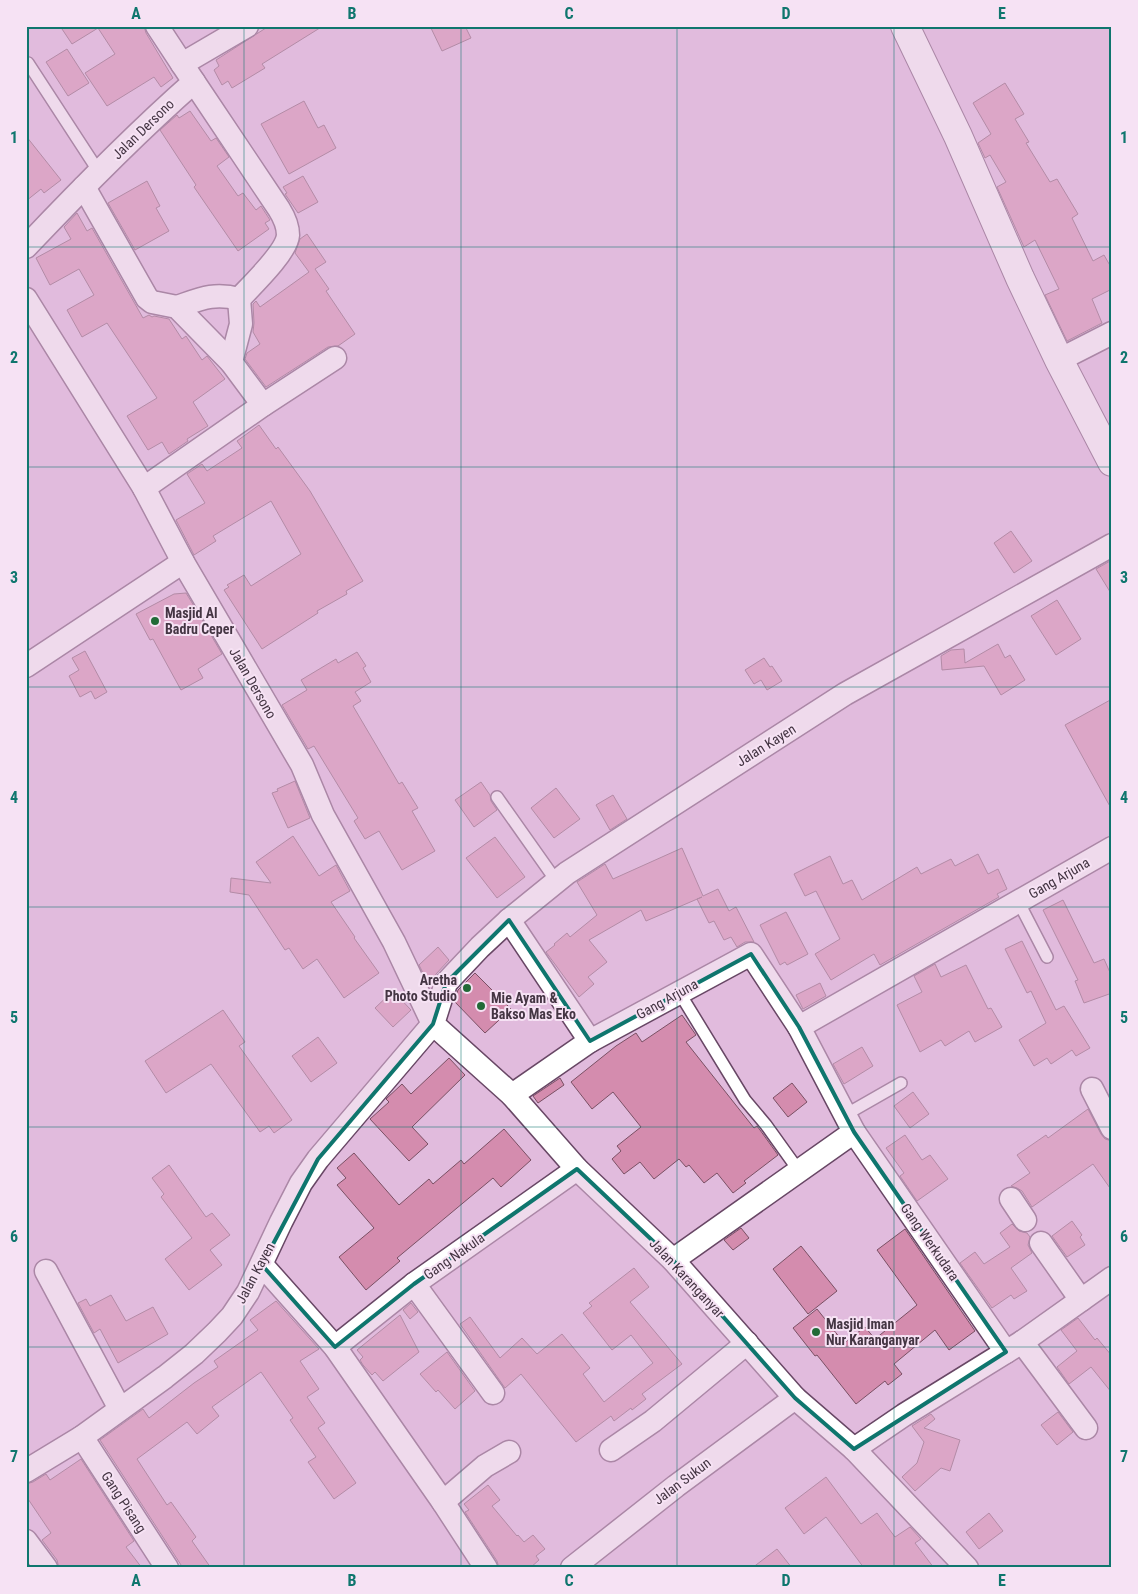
<svg xmlns="http://www.w3.org/2000/svg" width="1138" height="1594" font-family="'Roboto Condensed',sans-serif">
  <rect width="100%" height="100%" fill="#e1bbdd"/>
  <g fill="#d48cae" stroke="#7a5064">
    <polygon points="60,26 144,26 146,33 173,78 161,87 154,77 107,106 85,73 115,54 98,28 72,44"/>
    <polygon points="269,26 323,26 262,64 265,68 232,88 228,81 222,85 214,70 219,66 216,60"/>
    <polygon points="430,26 465,26 471,38 442,51"/>
    <polygon points="67,49 89,83 68,96 46,62"/>
    <polygon points="1005,83 1024,114 1015,119 1029,142 1026,143 1050,182 1057,179 1078,214 1072,218 1093,261 1104,255 1112,269 1112,289 1092,299 1102,323 1067,341 1045,295 1059,289 1035,240 1024,247 997,187 1006,182 990,155 985,158 978,143 991,134 973,103"/>
    <polygon points="304,101 318,128 324,125 336,148 289,174 261,124"/>
    <polygon points="190,111 211,141 216,138 229,157 217,166 238,196 243,193 256,210 261,206 270,220 265,223 269,229 238,251 194,187 196,185 160,130 177,115 179,118"/>
    <polygon points="26,136 61,180 44,193 41,189 26,201"/>
    <polygon points="303,176 318,202 298,213 285,194 287,193 283,187"/>
    <polygon points="147,181 160,206 156,208 169,231 135,250 108,203"/>
    <polygon points="77,213 87,231 92,228 143,318 149,315 152,317 154,316 169,319 182,339 186,336 202,360 207,356 225,379 193,402 208,426 187,439 188,441 169,454 162,442 148,450 127,416 157,398 107,323 82,337 67,310 94,295 79,269 50,285 36,258 71,239 64,227"/>
    <polygon points="307,234 326,262 315,269 329,289 326,291 355,334 338,346 328,347 266,387 245,359 247,353 260,344 253,332 254,323 253,304 256,301 260,307 309,272 295,253 300,239"/>
    <polygon points="259,425 276,449 278,447 310,491 363,581 346,591 347,594 317,611 318,613 262,649 224,590 229,587 227,585 244,575 251,586 301,554 271,501 213,536 216,541 194,555 176,520 205,503 187,474 202,464 207,471 242,448 237,441"/>
    <polygon points="1011,531 1032,561 1014,573 994,543"/>
    <polygon points="1112,560 1112,595 1096,569"/>
    <polygon points="186,593 194,606 194,610 195,609 201,618 222,654 198,669 203,678 181,690 153,639 150,640 136,614 174,594"/>
    <polygon points="1057,600 1081,639 1056,655 1031,616"/>
    <polygon points="998,644 1005,658 1010,655 1025,680 1001,695 984,666 942,670 941,656 951,650 964,649 965,663"/>
    <polygon points="85,651 107,692 95,699 91,691 80,697 69,676 79,670 72,658"/>
    <polygon points="357,652 366,666 363,668 371,682 355,692 361,701 353,706 399,784 402,782 418,808 412,811 435,851 402,870 379,831 365,839 354,821 358,818 314,746 308,749 282,705 307,690 301,680 336,659 338,663"/>
    <polygon points="764,658 770,667 772,666 782,681 767,690 761,680 754,684 745,670"/>
    <polygon points="1112,699 1112,810 1065,725"/>
    <polygon points="295,781 310,818 288,828 272,793 278,791 277,789"/>
    <polygon points="481,782 490,795 491,801 497,810 474,827 455,800"/>
    <polygon points="556,788 580,819 554,838 531,808"/>
    <polygon points="613,795 627,819 610,830 596,805"/>
    <polygon points="293,836 319,876 336,865 350,891 331,902 355,937 354,938 379,973 344,998 317,959 303,969 289,948 285,950 249,895 230,892 231,878 271,883 256,862"/>
    <polygon points="495,837 525,877 497,898 466,858"/>
    <polygon points="682,848 703,896 718,889 729,911 736,907 754,942 745,942 737,947 731,937 724,940 714,921 709,923 697,899 702,897 646,921 641,910 589,940 607,962 588,977 594,984 579,997 546,952 555,945 554,944 567,933 570,937 597,915 577,882 605,864 613,879"/>
    <polygon points="978,854 988,874 998,869 1007,889 997,894 999,897 880,965 874,954 831,980 815,954 840,939 816,891 805,896 794,874 830,856 843,884 852,880 862,900 917,867 921,874 951,859 955,866"/>
    <polygon points="1063,900 1094,963 1104,959 1112,977 1112,993 1084,1003 1075,981 1078,980 1043,910"/>
    <polygon points="786,912 808,954 787,965 785,962 780,965 760,925"/>
    <polygon points="1022,941 1056,1010 1064,1006 1090,1048 1076,1056 1072,1050 1051,1064 1047,1058 1034,1066 1019,1040 1046,1023 1031,991 1027,993 1005,949"/>
    <polygon points="438,947 449,960 436,974 432,983 423,973 419,965"/>
    <polygon points="935,964 941,977 966,965 988,1009 991,1008 1002,1027 975,1042 969,1031 945,1046 941,1040 920,1052 897,1005 922,992 914,976"/>
    <polygon points="475,973 511,1009 485,1033 454,1001 458,990"/>
    <polygon points="820,983 826,996 803,1009 796,995"/>
    <polygon points="393,991 411,1010 393,1027 375,1008"/>
    <polygon points="223,1010 245,1042 239,1046 292,1120 274,1133 269,1126 260,1132 211,1064 166,1093 145,1061"/>
    <polygon points="682,1015 696,1035 686,1042 754,1128 757,1126 760,1130 778,1155 744,1181 746,1183 733,1193 717,1173 704,1183 689,1165 686,1167 679,1159 654,1179 640,1162 624,1174 612,1159 621,1151 617,1146 641,1127 613,1092 592,1109 571,1082 616,1046 636,1033 642,1042"/>
    <polygon points="318,1037 337,1063 311,1082 292,1056"/>
    <polygon points="862,1047 873,1066 844,1084 833,1064"/>
    <polygon points="449,1058 465,1075 412,1127 428,1144 409,1161 370,1119 389,1102 386,1099 402,1084 411,1094"/>
    <polygon points="560,1078 564,1085 538,1103 533,1096"/>
    <polygon points="792,1083 807,1102 788,1117 773,1098"/>
    <polygon points="913,1092 929,1114 910,1128 894,1106"/>
    <polygon points="1088,1109 1101,1134 1105,1139 1112,1141 1112,1191 1093,1164 1032,1207 1022,1191 1017,1188 1011,1186 1030,1173 1017,1155 1046,1135 1048,1138"/>
    <polygon points="504,1129 531,1160 501,1187 493,1178 397,1258 400,1261 366,1290 339,1257 374,1228 337,1185 346,1178 337,1168 354,1153 399,1205 429,1179 433,1184 461,1160 464,1164"/>
    <polygon points="905,1135 922,1160 930,1155 948,1179 917,1201 900,1176 904,1173 886,1148"/>
    <polygon points="169,1165 206,1217 212,1213 230,1235 210,1250 222,1265 189,1290 165,1259 192,1238 161,1197 164,1194 152,1178"/>
    <polygon points="1072,1221 1082,1235 1080,1237 1085,1245 1067,1257 1052,1236"/>
    <polygon points="1012,1224 1019,1231 1027,1233 1030,1237 1028,1245 1032,1253 1011,1268 1027,1291 1014,1299 1011,1295 992,1308 960,1263 975,1252 984,1264 1010,1247 1000,1233"/>
    <polygon points="741,1228 749,1238 733,1250 724,1240"/>
    <polygon points="905,1229 975,1331 949,1350 935,1330 894,1364 902,1374 888,1385 885,1381 856,1404 817,1355 815,1356 793,1328 817,1309 844,1343 865,1327 875,1339 917,1305 877,1250"/>
    <polygon points="801,1246 837,1291 808,1314 773,1269"/>
    <polygon points="634,1268 649,1287 630,1302 682,1364 642,1394 646,1399 632,1410 631,1408 614,1421 611,1416 576,1442 521,1374 505,1388 460,1324 470,1317 500,1358 522,1338 537,1354 562,1334 590,1368 583,1374 604,1402 653,1363 631,1335 612,1350 583,1313 592,1306 589,1303"/>
    <polygon points="111,1295 126,1321 153,1307 168,1334 118,1363 100,1329 94,1333 78,1303 86,1299 90,1306"/>
    <polygon points="276,1301 319,1349 300,1361 319,1389 307,1397 325,1423 318,1428 356,1483 334,1499 308,1462 316,1457 290,1420 293,1418 261,1372 212,1407 219,1416 197,1434 187,1422 137,1459 167,1505 171,1502 196,1537 192,1541 211,1568 183,1568 100,1440 143,1409 149,1418 194,1383 218,1367 214,1361 258,1330 250,1320"/>
    <polygon points="411,1303 418,1312 410,1319 403,1310"/>
    <polygon points="400,1315 419,1352 383,1381 375,1372 372,1375 363,1365 360,1360 363,1357 357,1350"/>
    <polygon points="1078,1318 1095,1340 1097,1338 1112,1356 1112,1393 1091,1367 1069,1384 1057,1367 1077,1351 1061,1330"/>
    <polygon points="447,1352 475,1391 455,1409 438,1390 436,1392 420,1374"/>
    <polygon points="1058,1412 1073,1432 1057,1445 1041,1425"/>
    <polygon points="931,1414 935,1419 924,1428 960,1440 950,1471 941,1468 915,1491 902,1477 917,1463 924,1442 912,1426"/>
    <polygon points="81,1459 134,1541 126,1547 142,1568 59,1568 57,1560 42,1540 51,1533 26,1496 26,1484 33,1482 46,1474 50,1480"/>
    <polygon points="826,1477 861,1524 877,1513 895,1537 910,1527 921,1539 915,1543 934,1568 864,1568 826,1517 804,1534 785,1508"/>
    <polygon points="488,1485 500,1500 492,1506 517,1536 518,1535 524,1542 533,1535 545,1549 536,1556 539,1560 530,1568 499,1568 497,1561 465,1512 469,1510 464,1504"/>
    <polygon points="989,1513 1003,1531 979,1549 966,1532"/>
    <polygon points="777,1549 792,1568 752,1568"/>
  </g>
  <g fill="none" stroke-linecap="round" stroke-linejoin="round">
    <defs>
      <g id="lane">
        <polyline points="28,63 99,172"/>
        <polyline points="497,797 557,882"/>
        <polyline points="1018,901 1047,957"/>
        <polyline points="679,992 745,1100 766,1125 799,1171"/>
        <polyline points="845,1115 901,1083"/>
      </g>
      <g id="street">
        <polyline points="157,26 182,64"/>
        <polyline points="84,187 147,298 152,302 177,307 231,362 263,405"/>
        <path d="M26,247c54,-57 109,-113 168,-165l-12,-18 65,-38"/>
        <polyline points="26,299 144,488 183,562 302,765 323,815 394,942 433,1024 318,1159 301,1183 281,1222 248,1292 232,1316 217,1332 194,1354 165,1377 82,1437 26,1471"/>
        <path d="M177,307c23,-8 37,-15 62,-8 12,-13 48,-47 49,-64 0,-10 -4,-18 -9,-26l-85,-127"/>
        <polyline points="1059,360 1112,333"/>
        <polyline points="231,362 241,324 239,299"/>
        <polyline points="144,488 263,405 335,358"/>
        <polyline points="26,666 183,562"/>
        <polyline points="509,920 590,1041"/>
        <polyline points="1092,1089 1112,1128"/>
        <polyline points="512,1095 590,1041 751,954 799,1027"/>
        <polyline points="854,1132 1006,1352"/>
        <polyline points="1011,1199 1025,1220"/>
        <polyline points="1041,1243 1081,1300"/>
        <polyline points="673,1260 854,1132 799,1027 1112,848"/>
        <polyline points="262,1265 335,1347 443,1502 486,1568"/>
        <polyline points="46,1271 120,1409"/>
        <polyline points="414,1284 493,1393"/>
        <polyline points="1022,1342 1086,1428"/>
        <polyline points="335,1347 414,1284 577,1169"/>
        <polyline points="82,1437 167,1568"/>
        <polyline points="854,1449 904,1415 1022,1342 1112,1278"/>
        <polyline points="611,1450 653,1421 747,1343"/>
        <polyline points="443,1502 485,1466 509,1452"/>
        <polyline points="26,1541 46,1568"/>
        <polyline points="572,1568 676,1486 795,1398"/>
        <polyline points="967,1568 854,1449 795,1398 673,1260 577,1169 512,1095 433,1024 446,983 480,947 509,920 567,873 845,694 1112,545"/>
      </g>
      <polyline id="secondary" points="905,26 958,136 1020,278 1059,360 1112,462"/>
    </defs>
    <use href="#lane" stroke="#684765" stroke-width="14"/>
    <use href="#street" stroke="#684765" stroke-width="25"/>
    <use href="#secondary" stroke="#684765" stroke-width="30"/>
    <use href="#lane" stroke="#fff" stroke-width="11"/>
    <use href="#street" stroke="#fff" stroke-width="22"/>
    <use href="#secondary" stroke="#fff" stroke-width="28"/>
  </g>
  <path d="M0 0H1138V1594H0ZM509,920l81,121 161,-87 48,73 55,105 152,220 -152,97 -59,-51 -122,-138 -96,-91 -163,115 -79,63 -73,-82 56,-106 115,-135 13,-41z" fill="#e1bbdd" fill-opacity=".55" fill-rule="evenodd"/>
  <path fill="none" stroke="#0f766e" stroke-width="4" stroke-linejoin="round" d="M509,920l81,121 161,-87 48,73 55,105 152,220 -152,97 -59,-51 -122,-138 -96,-91 -163,115 -79,63 -73,-82 56,-106 115,-135 13,-41z"/>
  <path fill="none" stroke="#0f766e" stroke-width="1" stroke-opacity="0.55" d="M244,26v1542M461,26v1542M677,26v1542M894,26v1542M26,247h1086M26,467h1086M26,687h1086M26,907h1086M26,1127h1086M26,1347h1086"/>
  <g fill="#226a37" stroke="#f6e2f4" stroke-width="2">
    <circle cx="155" cy="621" r="5"/>
    <circle cx="467" cy="988" r="5"/>
    <circle cx="481" cy="1006" r="5"/>
    <circle cx="816" cy="1332" r="5"/>
  </g>
  <g text-anchor="middle" dominant-baseline="central" stroke-width="4" stroke-linejoin="round" paint-order="stroke">
    <g font-size="14" fill="#443543" stroke="#f6e2f4">
      <text transform="translate(143 129) rotate(-44)">Jalan Dersono</text>
      <text transform="translate(253 683) rotate(60)">Jalan Dersono</text>
      <text transform="translate(766 745) rotate(-32)">Jalan Kayen</text>
      <text transform="translate(1059 878) rotate(-30)">Gang Arjuna</text>
      <text transform="translate(667 999) rotate(-29)">Gang Arjuna</text>
      <text transform="translate(930 1242) rotate(55)">Gang Werkudara</text>
      <text transform="translate(454 1256) rotate(-35)">Gang Nakula</text>
      <text transform="translate(255 1273) rotate(-62)">Jalan Kayen</text>
      <text transform="translate(687 1278) rotate(47)">Jalan Karanganyar</text>
      <text transform="translate(682 1481) rotate(-37)">Jalan Sukun</text>
      <text transform="translate(124 1502) rotate(57)">Gang Pisang</text>
    </g>
    <g font-size="14" font-weight="bold" fill="#443543" stroke="#f6e2f4" text-anchor="start">
      <text x="165" y="613">Masjid Al<tspan x="165" dy="16">Badru Ceper</tspan></text>
      <text x="457" y="980" text-anchor="end">Aretha<tspan x="457" dy="16">Photo Studio</tspan></text>
      <text x="491" y="998">Mie Ayam &amp;<tspan x="491" dy="16">Bakso Mas Eko</tspan></text>
      <text x="826" y="1324">Masjid Iman<tspan x="826" dy="16">Nur Karanganyar</tspan></text>
    </g>
  </g>
  <rect width="1138" height="1594" fill="none" stroke="#f6e2f4" stroke-width="55"/>
  <rect x="28" y="28" width="1082" height="1538" fill="none" stroke="#0f766e" stroke-width="2"/>
  <g font-size="16" text-anchor="middle" font-weight="bold" fill="#0f766e">
    <text x="136" y="19">A</text>
    <text x="352" y="19">B</text>
    <text x="569" y="19">C</text>
    <text x="786" y="19">D</text>
    <text x="1002" y="19">E</text>
    <text x="14" y="143">1</text>
    <text x="1124" y="143">1</text>
    <text x="14" y="363">2</text>
    <text x="1124" y="363">2</text>
    <text x="14" y="583">3</text>
    <text x="1124" y="583">3</text>
    <text x="14" y="803">4</text>
    <text x="1124" y="803">4</text>
    <text x="14" y="1023">5</text>
    <text x="1124" y="1023">5</text>
    <text x="14" y="1242">6</text>
    <text x="1124" y="1242">6</text>
    <text x="14" y="1462">7</text>
    <text x="1124" y="1462">7</text>
    <text x="136" y="1586">A</text>
    <text x="352" y="1586">B</text>
    <text x="569" y="1586">C</text>
    <text x="786" y="1586">D</text>
    <text x="1002" y="1586">E</text>
  </g>
</svg>
